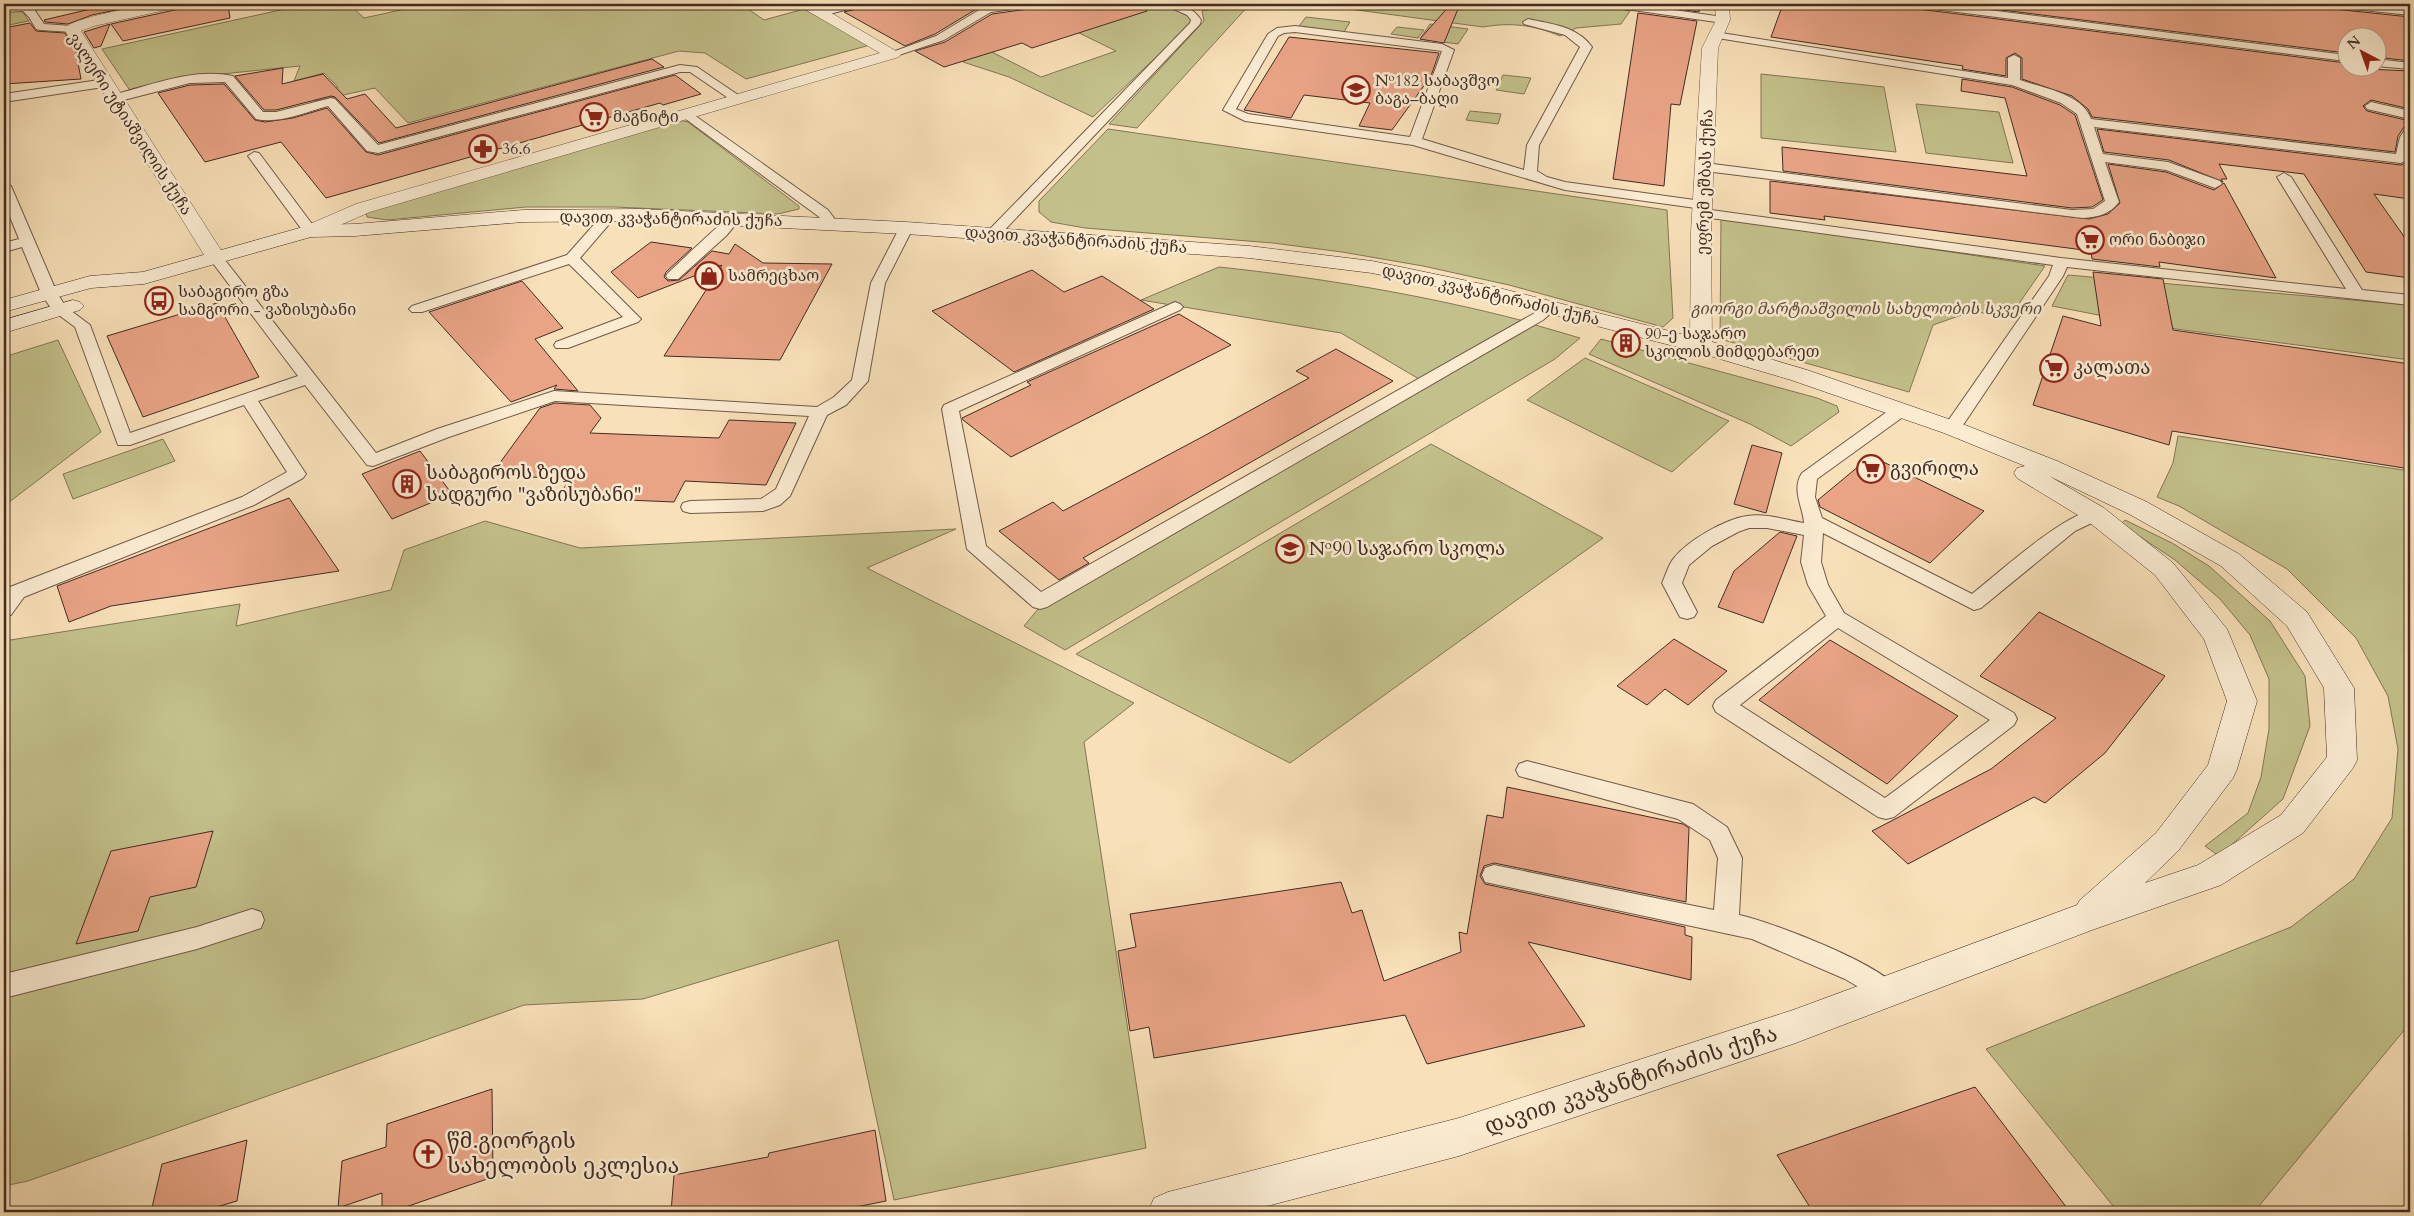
<svg xmlns="http://www.w3.org/2000/svg" width="2414" height="1216" font-family="Cardo,'Noto Serif Georgian',serif">
  <rect width="100%" height="100%" fill="#f8e0b8"/>
  <filter id="stains"><feTurbulence type="fractalNoise" baseFrequency=".004" numOctaves="4"/><feColorMatrix values="0 0 0 0 .2 0 0 0 0 .09 0 0 0 0 .02 0 0 0 .5 -.17"/></filter>
  <radialGradient id="worn" r=".72"><stop offset=".6" stop-color="#630" stop-opacity="0"/><stop offset="1" stop-color="#630" stop-opacity=".3"/></radialGradient>
  <g fill="#c3c18b" stroke="#827657">
    <polygon points="308,4 349,4 364,18 428,4 536,4 538,6 546,4 741,4 764,20 804,9 870,45 746,79 705,53 679,51 408,123 375,88 316,101 310,94 338,87 324,73 294,81 300,66 212,75 131,92 102,49"/>
    <path d="M1094,4c25,0 81,-4 98,15l-1,5 -98,93 -84,-40 -46,-15 -7,-9 24,-7 61,31 75,-26 -45,-22 10,-21z"/>
    <polygon points="1238,4 1250,4 1137,128 1109,124 1204,21 1202,11"/>
    <path d="M1313,4h276l41,7 -9,13 -45,4 -16,8c-26,-11 -49,-14 -77,-9z"/>
    <polygon points="15,10 22,11 29,21 4,26 4,11"/>
    <polygon points="1306,17 1350,22 1344,32 1299,26"/>
    <polygon points="1430,24 1468,29 1458,44 1420,39"/>
    <polygon points="1397,27 1424,30 1418,38 1391,34"/>
    <polygon points="1761,74 1884,87 1896,152 1761,138"/>
    <polygon points="1503,75 1531,78 1524,94 1496,90"/>
    <polygon points="1916,104 1999,112 2013,163 1926,153"/>
    <polygon points="1470,111 1501,114 1498,124 1466,120"/>
    <polygon points="678,120 688,122 799,206 799,209 778,214 614,207 526,207 387,220 367,217 366,213 377,208"/>
    <polygon points="1108,129 1667,210 1673,318 1663,327 1509,285 1423,266 1342,252 1273,243 1085,228 1051,222 1039,212 1039,201"/>
    <polygon points="1721,218 2045,266 2009,318 1973,311 1933,325 1909,392 1720,339"/>
    <path d="M1219,267c103,11 205,28 305,54l-105,58 -78,-46 -200,-33z"/>
    <polygon points="2068,275 2410,305 2410,360 2161,327 2052,306"/>
    <polygon points="1532,324 1580,338 1555,359 1065,650 1024,626 1039,608"/>
    <polygon points="1601,339 1817,398 1837,406 1839,412 1791,446 1750,424 1589,354"/>
    <polygon points="58,340 101,432 4,506 4,357"/>
    <polygon points="1585,358 1729,421 1672,472 1527,400"/>
    <polygon points="2178,436 2410,471 2410,1023 2254,1212 2118,1212 1986,1049 2291,927 2354,879 2392,818 2398,749 2388,696 2356,638 2287,569 2179,506 2157,497 2173,463"/>
    <polygon points="163,439 175,461 73,499 63,474"/>
    <polygon points="1431,444 1603,538 1290,763 1076,654"/>
    <polygon points="2125,520 2172,543 2209,566 2270,621 2305,676 2310,726 2283,799 2219,856 2205,846 2248,813 2261,777 2269,729 2269,679 2250,635 2220,599 2175,560 2121,524"/>
    <polygon points="485,521 580,548 956,529 867,568 1134,703 1084,742 1146,1148 894,1200 838,940 643,999 524,1005 28,1181 4,1186 4,641 240,604 236,626 391,590 404,550"/>
  </g>
  <g fill="#e9a486" stroke="#422c23">
    <polygon points="97,4 145,4 92,15 68,24 45,22 44,20 99,7"/>
    <polygon points="183,4 228,4 230,18 123,41 111,24 179,9"/>
    <polygon points="863,4 993,4 983,5 935,34 905,46 844,12 860,8"/>
    <polygon points="1035,4 1146,4 1147,11 1032,48 1022,43 944,67 915,51 945,42 992,14 1028,9"/>
    <polygon points="1451,4 1460,4 1444,43 1420,39"/>
    <polygon points="1644,4 1700,4 1699,12"/>
    <polygon points="1783,4 1911,4 1918,9 2346,63 2346,68 2410,71 2410,109 2371,100 2363,106 2367,111 2410,121 2410,125 2404,127 2398,136 2395,152 2092,117 2088,109 2072,96 2022,79 2022,58 2015,53 2006,58 2006,76 1962,69 1963,66 1771,37"/>
    <polygon points="1954,4 2327,4 2334,9 2410,17 2410,61 2376,57 2376,38 2346,38 2346,53"/>
    <polygon points="1638,13 1697,21 1680,105 1671,104 1664,186 1613,179"/>
    <polygon points="30,23 36,31 65,33 76,52 81,79 4,84 4,28"/>
    <polygon points="110,24 101,46 94,48 84,32"/>
    <polygon points="1289,37 1411,50 1439,53 1431,76 1392,130 1359,126 1370,103 1304,95 1291,118 1244,110"/>
    <polygon points="652,59 664,67 379,143 335,97 331,96 276,110 264,110 235,76 283,68 282,84 323,74 347,99 365,94 396,128"/>
    <polygon points="675,75 701,94 663,105 660,103 326,198 281,142 205,162 158,93 190,85 224,84 255,120 265,122 293,118 327,108 366,152 378,155"/>
    <polygon points="1962,79 2012,87 2060,105 2075,115 2103,200 2092,207 2072,208 1783,171 1782,147 2027,176 2005,98 1961,91"/>
    <polygon points="2097,129 2401,165 2409,161 2410,157 2410,199 2374,194 2410,245 2410,278 2366,272 2304,174 2219,164 2227,179 2221,179 2223,182 2169,160 2104,152"/>
    <polygon points="2108,164 2166,172 2214,190 2224,183 2276,278 2159,262 2160,267 2092,259 2091,251 1824,216 1825,220 1770,213 1770,181 2089,219 2108,214 2120,203"/>
    <polygon points="651,242 692,248 666,272 664,277 668,281 679,280 712,251 729,254 735,244 763,263 832,264 780,360 664,356 722,265 638,298 611,272"/>
    <polygon points="1032,270 1064,292 1102,276 1154,309 1014,372 932,311"/>
    <polygon points="2093,272 2163,279 2173,330 2410,364 2410,469 2172,431 2169,445 2033,405 2063,316 2101,326"/>
    <polygon points="522,281 563,328 535,339 578,391 554,389 557,385 511,402 429,312"/>
    <polygon points="217,303 259,377 143,417 107,336"/>
    <polygon points="1179,314 1231,345 1011,457 963,420 962,418 1031,385 1027,382"/>
    <polygon points="1336,349 1393,381 1083,558 1089,563 1059,580 999,531 1053,502 1063,511 1202,437 1309,378 1296,371"/>
    <polygon points="555,403 590,405 601,418 590,433 719,438 729,420 796,423 766,485 685,481 674,502 558,497 570,479 491,475 540,408"/>
    <polygon points="1752,445 1782,453 1766,513 1734,504"/>
    <polygon points="420,451 452,494 392,519 362,474"/>
    <polygon points="1871,456 1984,511 1930,563 1820,507 1818,500"/>
    <polygon points="289,498 339,571 111,606 69,622 57,586"/>
    <polygon points="1780,532 1797,536 1763,623 1718,607 1734,571"/>
    <polygon points="2039,612 2165,676 2105,753 2045,803 2034,797 1908,864 1872,831 1991,769 2056,718 1980,676"/>
    <polygon points="1674,639 1727,671 1688,705 1665,689 1647,705 1617,686"/>
    <polygon points="1830,640 1958,716 1887,784 1759,700"/>
    <polygon points="1507,787 1683,824 1689,828 1686,902 1494,863 1484,866 1480,876 1485,884 1685,927 1685,935 1692,937 1691,980 1528,942 1585,1026 1427,1064 1405,1015 1154,1058 1149,1027 1130,1031 1118,951 1136,947 1130,914 1341,882 1352,913 1362,910 1384,981 1461,952 1459,932 1467,934 1487,815 1503,818"/>
    <polygon points="213,831 196,887 150,897 138,931 76,944 111,851"/>
    <polygon points="1975,1087 2070,1212 1813,1212 1777,1155"/>
    <polygon points="492,1089 493,1177 391,1212 382,1212 382,1193 338,1208 342,1161 386,1147 387,1124"/>
    <polygon points="875,1130 886,1201 831,1212 671,1212 674,1175 768,1157 769,1153"/>
    <polygon points="247,1140 237,1201 199,1212 151,1212 162,1164"/>
  </g>
  <g fill="none" stroke-linecap="round" stroke-linejoin="round">
    <defs>
      <g id="lane">
        <polygon points="845,4 861,4 860,6 822,16 817,13"/>
        <polygon points="1004,4 1033,4 1028,7 991,12 944,40 893,57 887,54 936,36 984,7"/>
        <path d="M1163,4c16,0 29,2 38,16l-1,4 -202,213h-10l-2,-3 2,-3 202,-208 1,-3 -4,-5z"/>
        <polygon points="1607,4 1632,4 1723,17 1728,20 1723,23 1612,7"/>
        <polygon points="1913,4 1941,4 2346,55 2346,61 1918,7"/>
        <polygon points="2329,4 2362,4 2410,9 2410,15 2334,7"/>
        <polygon points="22,5 34,9 44,24 72,26 78,29 72,32 40,30 36,29 29,17 23,11 4,12 4,6"/>
        <path d="M1528,19c23,5 49,7 64,28l-53,98 -2,26 10,6 18,5 144,20 2,3 -7,4 357,49 285,31 -69,-112 7,-4 7,4 71,113 48,5v10l-343,-38 -4,9 -102,152 -3,4h-12l-3,-4 106,-152 4,-11 -350,-48 -7,-4 7,-4 -138,-19 -152,-45 -168,-24 -22,-11 45,-76 9,-6 18,-2 147,18 12,6 -32,89 102,31 3,-25 53,-98 -15,-12 -41,-11 -1,-2zM1295,32l147,19 -32,86 -162,-23 -12,-5 42,-73 6,-3z"/>
        <path d="M1715,32l293,46v-20l6,-3 6,3v22c22,8 63,14 71,39l305,35 4,-17 6,-9 4,-1v20l-2,12 -7,4 -307,-36 9,27 65,8 52,19 2,3 -7,4 -49,-18 -61,-8 14,40c-9,12 -21,15 -36,16l-378,-47 -7,-4 2,-3 5,-1 367,47 21,-1 12,-8 -28,-87 -16,-11 -49,-18 -301,-48v-4z"/>
        <polygon points="2376,59 2410,63 2410,69 2376,66"/>
        <path d="M680,65l17,2 47,32 -2,3h-8l-44,-30h-10l-302,81 -11,-2 -39,-45c-22,6 -49,18 -72,13l-31,-37 -35,1 -74,19 -6,-4 2,-3c37,-9 82,-28 121,-19l30,36h13l55,-14 4,1 43,46z"/>
        <polygon points="106,79 110,80 112,83 110,86 4,102 4,94"/>
        <polygon points="2371,102 2410,111 2410,119 2367,109 2365,106"/>
        <polygon points="687,110 828,210 834,218 828,226 818,226 816,223 820,218 818,216 683,117 681,114"/>
        <polygon points="254,152 259,153 315,228 317,231 315,234 305,234 248,156"/>
        <polygon points="4,182 11,186 57,293 66,307 90,325 130,433 298,376 209,258 216,254 221,255 376,453 437,429 554,391 817,407 834,397 852,380 871,283 901,225 911,225 913,228 885,283 868,381 846,405 827,415 790,496 780,505 763,511 690,513 683,511 681,507 683,503 690,501 761,499 776,489 809,416 555,401 449,437 373,466 367,465 305,385 258,401 306,474 303,478 254,505 24,597 11,615 4,617 4,596 10,587 242,497 287,472 244,405 130,445 118,445 75,327 52,310 41,293 22,247 4,252 4,243 19,239 4,202"/>
        <polygon points="610,211 617,215 580,258 641,319 638,322 568,348 556,348 554,345 556,342 623,317 569,264 422,312 412,312 409,309 412,306 567,255 605,212"/>
        <path d="M733,215l7,4 -14,17 -48,43h-10l-2,-3 2,-3c9,-8 59,-57 65,-58z"/>
        <polygon points="1175,302 1180,304 1183,307 1180,310 959,411 986,546 1041,592 1533,314 1545,304 1555,304 1558,307 1543,320 1047,607 1040,609 1033,607 967,549 942,409 944,405"/>
        <path d="M1901,405l6,1 2,4 -2,4 -90,65 -2,18 7,21 150,76c24,-19 103,-91 130,-84l2,4 -2,4 -27,13 -94,77 -7,2 -151,-77 -2,29 7,23 16,28 170,100 3,6 -3,6 -120,92 -8,2 -8,-2 -162,-105 -3,-6 3,-6 110,-84 -18,-31 -7,-23 3,-27 -37,-7h-18l-11,4 -26,14 -23,19 -7,18 15,29 -3,5 -7,2 -7,-2 -18,-34c4,-8 6,-18 12,-25 13,-17 51,-39 73,-42 19,-3 39,4 57,7 -1,-16 -13,-34 -2,-50l93,-67zM1838,628l152,92 -105,78 -145,-93z"/>
        <path d="M1527,761l158,41 8,2 34,23 15,31 -3,57c30,6 149,51 161,77l-4,8 -9,4 -42,-25 -93,-40 -267,-57 -3,-7 3,-7 9,-3 220,45 4,-52 -8,-18 -32,-21 -159,-43 -3,-6 3,-6z"/>
        <polygon points="252,909 261,912 264,920 261,928 197,949 4,998 4,974 197,927"/>
      </g>
      <g id="street">
        <path d="M155,4h26l-2,3 -85,19 -13,5 145,227 -3,4 -7,2 -7,-2 -3,-4 -142,-229c9,-12 74,-22 91,-25z"/>
        <polygon points="799,4 816,4 901,54 899,57 370,212 317,235 310,237 303,235 300,231 303,227 356,204 880,53 801,7"/>
        <polygon points="1715,4 1729,4 1730,20 1718,48 1711,232 1712,346 1709,351 1701,353 1693,351 1690,346 1691,232 1702,48 1716,20"/>
      </g>
      <g id="secondary">
        <path d="M638,209l268,13 343,24 123,15 115,24 222,56 98,29 153,53 97,38 90,41 92,52 68,58 42,68 5,8 3,72 -4,8 -50,65 -82,52 -129,45 -299,114 -334,112 -215,56h-96l6,-14 14,-6 291,-74 334,-108 284,-105 3,-5 76,-67 52,-68 19,-64 -23,-62 -49,-64 -69,-55 -69,-42 -3,-5 3,-5 8,-2 -81,-33 -153,-53 -98,-29 -208,-54 -113,-24 -123,-15 -343,-24 -268,-13 -115,1 -168,14 -44,1 -167,47 -53,4 -87,24v-12l86,-24 53,-4 167,-47 45,-1 168,-14zM2049,476l80,38 92,52 66,60 37,62 3,69 -46,58 -83,50 -53,18 33,-32 55,-73 4,-9 20,-68 -30,-72 -54,-66 -69,-55z"/>
        <polygon points="73,300 80,302 84,306 80,310 4,333 4,320"/>
      </g>
    </defs>
    <use href="#lane" stroke="#705948" stroke-width="2"/>
    <use href="#street" stroke="#705948" stroke-width="1"/>
    <use href="#secondary" stroke="#422c23" stroke-width="1"/>
    <use href="#lane" fill="#faebd1" fill-rule="evenodd"/>
    <use href="#street" fill="#faebd1" fill-rule="evenodd"/>
    <use href="#secondary" fill="#faebd1" fill-rule="evenodd"/>
  </g>
  <defs>
    <symbol id="school-ring" viewBox="-11 -11 22 22"><circle r="9.5" fill="#faebd1" stroke="#8f2418" stroke-width="1.5"/><path d="M0-5L7-2L0 1L-7-2ZM-4 1L0 2.5L4 1V4Q0 6-4 4Z" fill="#8f2418"/></symbol>
    <symbol id="supermarket-ring" viewBox="-11 -11 22 22"><circle r="9.5" fill="#faebd1" stroke="#8f2418" stroke-width="1.5"/><path d="M-6-5.5h2.5l.6 2H6L4.5 2H-2.5L-4.4-4H-6ZM-1.5 3.2a1.3 1.3 0 1 0 .1 0ZM3 3.2a1.3 1.3 0 1 0 .1 0Z" fill="#8f2418"/></symbol>
    <symbol id="pharmacy-ring" viewBox="-11 -11 22 22"><circle r="9.5" fill="#faebd1" stroke="#8f2418" stroke-width="1.5"/><path d="M-2-6h4v4h4v4h-4v4h-4v-4h-4v-4h4Z" fill="#8f2418"/></symbol>
    <symbol id="shop-ring" viewBox="-11 -11 22 22"><circle r="9.5" fill="#faebd1" stroke="#8f2418" stroke-width="1.5"/><path d="M-5-2.5h2.3a2.7 3.5 0 0 1 5.4 0H5L5.5 6h-11ZM-1.5-2.5h3a1.5 2.3 0 0 0-3 0Z" fill="#8f2418"/></symbol>
    <symbol id="bus-ring" viewBox="-11 -11 22 22"><circle r="9.5" fill="#faebd1" stroke="#8f2418" stroke-width="1.5"/><path d="M-5-6H5V4H4V6H2V4H-2V6H-4V4H-5ZM-3.5-4V0h7V-4ZM-3.5 1.2v1.5H-2V1.2ZM2 1.2v1.5H3.5V1.2Z" fill="#8f2418"/></symbol>
    <symbol id="building-ring" viewBox="-11 -11 22 22"><circle r="9.5" fill="#faebd1" stroke="#8f2418" stroke-width="1.5"/><path d="M-4-6H4V6H1V3H-1V6H-4ZM-2.5-4.3h1.7v1.8h-1.7ZM.8-4.3h1.7v1.8H.8ZM-2.5-1h1.7V.8h-1.7ZM.8-1h1.7V.8H.8Z" fill="#8f2418"/></symbol>
    <symbol id="church-ring" viewBox="-11 -11 22 22"><circle r="9.5" fill="#faebd1" stroke="#8f2418" stroke-width="1.5"/><path d="M-1.2-6h2.4v3.5h3.3v2.4h-3.3V6h-2.4V-.1h-3.3v-2.4h3.3Z" fill="#8f2418"/></symbol>
  </defs>
  <g fill-rule="evenodd">
    <use href="#school-ring" x="1340" y="74" width="32" height="32"/>
    <use href="#supermarket-ring" x="578" y="101" width="32" height="32"/>
    <use href="#pharmacy-ring" x="467" y="133" width="32" height="32"/>
    <use href="#supermarket-ring" x="2074" y="224" width="32" height="32"/>
    <use href="#shop-ring" x="693" y="260" width="32" height="32"/>
    <use href="#bus-ring" x="143" y="285" width="32" height="32"/>
    <use href="#building-ring" x="1610" y="327" width="32" height="32"/>
    <use href="#supermarket-ring" x="2038" y="352" width="32" height="32"/>
    <use href="#supermarket-ring" x="1855" y="453" width="32" height="32"/>
    <use href="#building-ring" x="391" y="468" width="32" height="32"/>
    <use href="#school-ring" x="1274" y="533" width="32" height="32"/>
    <use href="#church-ring" x="412" y="1138" width="32" height="32"/>
  </g>
  <g text-anchor="middle" dominant-baseline="central" stroke-width="5" stroke-linejoin="round" paint-order="stroke">
    <g font-size="16" fill="#422c23" stroke="#faebd1" text-anchor="start">
      <text x="1375" y="81">№182 საბავშვო<tspan x="1375" dy="18">ბაგა–ბაღი</tspan></text>
      <text x="613" y="117">მაგნიტი</text>
      <text x="502" y="149">36.6</text>
      <text x="2109" y="240">ორი ნაბიჯი</text>
      <text x="728" y="276">სამრეცხაო</text>
      <text x="178" y="292">საბაგირო გზა<tspan x="178" dy="18">სამგორი - ვაზისუბანი</tspan></text>
      <text x="1645" y="334">90-ე საჯარო<tspan x="1645" dy="18">სკოლის მიმდებარეთ</tspan></text>
    </g>
    <g font-size="16" fill="#422c23" stroke="#faebd1">
      <text transform="translate(130 124) rotate(57)">ვალერი უტიაშვილის ქუჩა</text>
      <text transform="translate(1705 182) rotate(-88)">ეფრემ ეშბას ქუჩა</text>
      <text transform="translate(671 219) rotate(1)">დავით კვაჭანტირაძის ქუჩა</text>
      <text transform="translate(1076 240) rotate(4)">დავით კვაჭანტირაძის ქუჩა</text>
      <text transform="translate(1491 295) rotate(13)">დავით კვაჭანტირაძის ქუჩა</text>
    </g>
    <g font-size="16" font-style="italic" fill="#5c4a38" stroke="#faebd1">
      <text x="1866" y="309">გიორგი მარტიაშვილის სახელობის სკვერი</text>
    </g>
    <g font-size="19" fill="#422c23" stroke="#faebd1" text-anchor="start">
      <text x="2073" y="368">კალათა</text>
      <text x="1890" y="469">გვირილა</text>
      <text x="426" y="473">საბაგიროს ზედა<tspan x="426" dy="22">სადგური "ვაზისუბანი"</tspan></text>
      <text x="1309" y="549">№90 საჯარო სკოლა</text>
    </g>
    <g font-size="22" fill="#422c23" stroke="#faebd1">
      <text transform="translate(1631 1080) rotate(-18)">დავით კვაჭანტირაძის ქუჩა</text>
    </g>
    <g font-size="22" fill="#422c23" stroke="#faebd1" text-anchor="start">
      <text x="447" y="1141">წმ.გიორგის<tspan x="447" dy="25">სახელობის ეკლესია</tspan></text>
    </g>
  </g>
  <rect width="2414" height="1216" fill="none" stroke="#f8e0b8" stroke-width="20"/>
  <rect x="5" y="5" width="2404" height="1206" fill="none" stroke="#422c23" stroke-width="2.5"/>
  <rect x="10" y="10" width="2394" height="1196" fill="none" stroke="#422c23"/>
  <g transform="translate(2362 52) rotate(319)"><circle r="24" fill="#faebd1" stroke="#b09f8b"/>
  <path d="M0-4L9 19L0 12L-9 19Z" fill="#8f2418"/>
  <text y="-8" font-size="14" font-weight="bold" text-anchor="middle" fill="#422c23">N</text>
  </g>
  <rect width="100%" height="100%" filter="url(#stains)"/>
  <rect width="100%" height="100%" fill="url(#worn)"/>
</svg>
